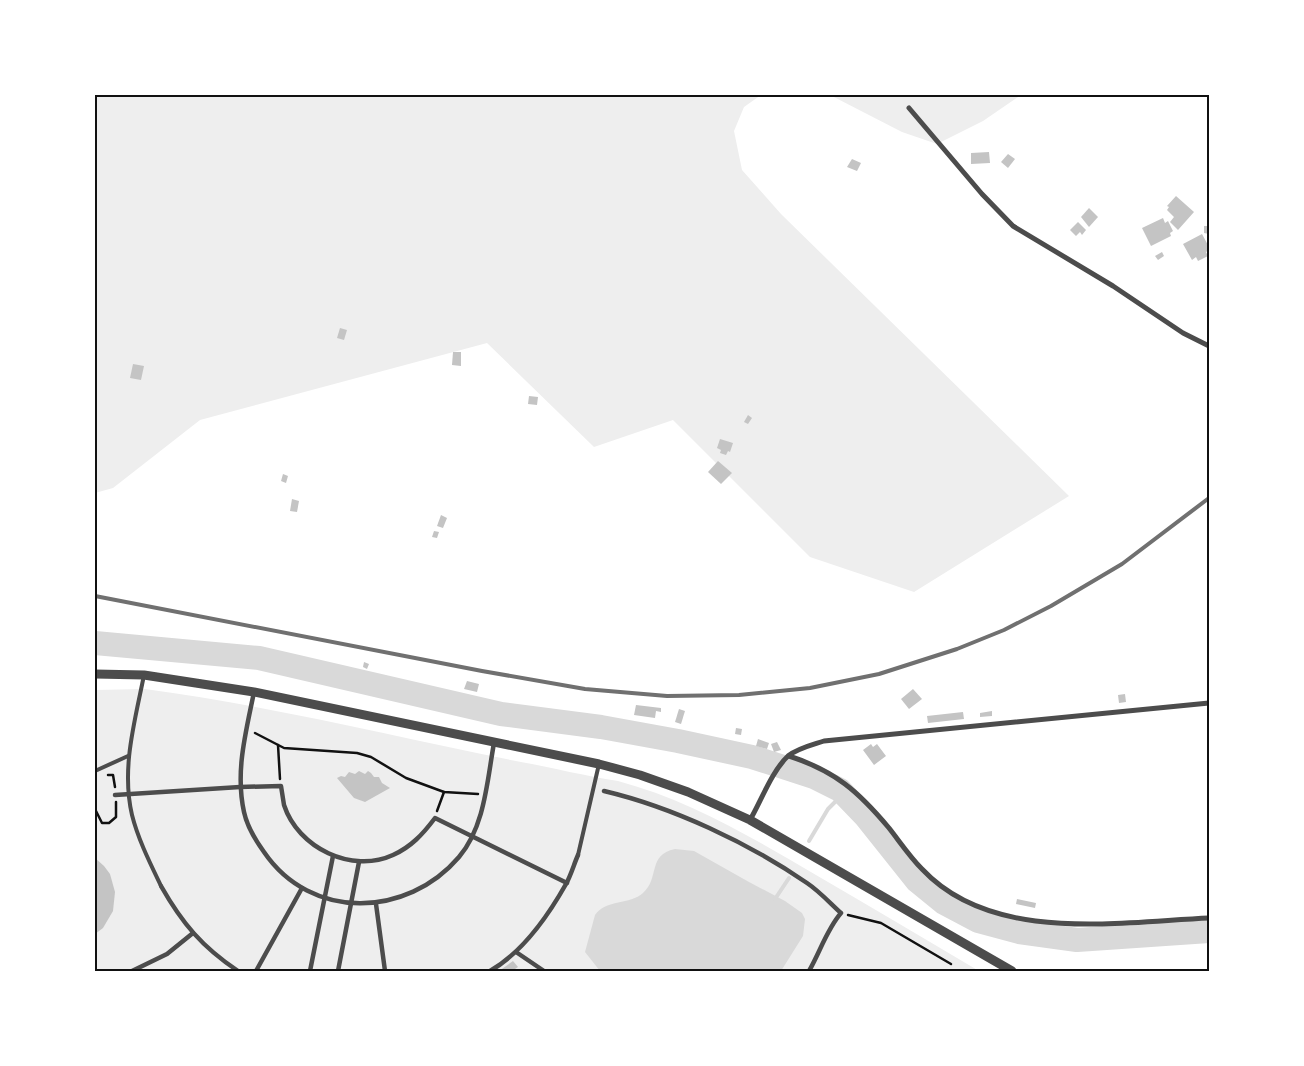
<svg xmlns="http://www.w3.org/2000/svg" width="1304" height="1066" font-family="'Roboto Condensed',sans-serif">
  <rect width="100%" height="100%" fill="#fff"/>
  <g fill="#eee">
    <polygon points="95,95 761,95 744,107 734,131 742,170 781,214 1069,496 914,592 810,557 673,420 594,447 487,343 200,420 113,488 95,493"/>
    <polygon points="830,95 1021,95 983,121 937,144 902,132"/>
    <path d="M145,689c127,17 251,48 376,73 33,6 64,14 97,19 71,19 135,57 198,94 55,32 109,64 163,96h-884v-281z"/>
  </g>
  <path fill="#d9d9d9" d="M675,849l19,2 55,31 36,19 17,12 3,6 -2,17 -22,35h-181l-15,-19 10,-37c11,-16 35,-10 48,-22 17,-15 4,-38 32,-44z"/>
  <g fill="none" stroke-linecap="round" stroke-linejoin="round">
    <g stroke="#d9d9d9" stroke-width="4">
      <polyline points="809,841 828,809 843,794"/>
      <polyline points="775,899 789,878"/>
    </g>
    <polyline stroke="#d9d9d9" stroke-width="24" points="95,643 259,658 501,714 601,727 678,741 752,757 814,777 840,790 866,817 917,881 944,903 978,921 1019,932 1077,940 1209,931"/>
  </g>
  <g fill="#c4c4c4">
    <polygon points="989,152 990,163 971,164 971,153"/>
    <polygon points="1008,154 1015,159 1008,168 1001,162"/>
    <polygon points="852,159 861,163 857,171 847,167"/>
    <polygon points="1176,196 1194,212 1178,230 1170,222 1174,217 1167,210 1169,207 1167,206"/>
    <polygon points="1089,208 1098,217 1089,227 1081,217"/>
    <polygon points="1163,218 1165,223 1168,221 1173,231 1170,233 1171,236 1151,246 1142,228"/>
    <polygon points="1078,222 1086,230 1082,235 1080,232 1076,236 1070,230"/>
    <polygon points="1204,226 1209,226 1209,234 1204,233"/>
    <polygon points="1202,234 1209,247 1209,250 1206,252 1208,256 1198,261 1196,257 1192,260 1183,244"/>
    <polygon points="1162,252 1164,256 1158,260 1155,256"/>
    <polygon points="340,328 347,330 344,340 337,338"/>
    <polygon points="453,352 461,352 461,366 452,365"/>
    <polygon points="133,364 144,366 141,380 130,378"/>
    <polygon points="529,396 538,397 537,405 528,404"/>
    <polygon points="748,415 752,418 748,424 744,422"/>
    <polygon points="720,439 733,443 730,452 728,451 726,455 720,453 721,450 717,448"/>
    <polygon points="718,461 732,473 721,484 708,472"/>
    <polygon points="283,474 288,476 286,483 281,481"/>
    <polygon points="292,499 299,501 297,512 290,511"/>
    <polygon points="441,515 447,518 443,528 437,526"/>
    <polygon points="434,531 439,532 437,538 432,537"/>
    <polygon points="364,662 369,664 367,669 363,667"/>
    <polygon points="467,681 479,684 477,692 464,689"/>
    <polygon points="913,689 922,699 909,709 901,699"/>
    <polygon points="1125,694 1126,702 1119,703 1118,695"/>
    <polygon points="636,705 661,708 661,712 656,711 655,718 634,715"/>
    <polygon points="679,709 685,711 681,724 675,722"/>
    <polygon points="992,711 992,716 980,717 980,713"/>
    <polygon points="963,712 964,719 928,723 927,716"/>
    <polygon points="736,728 742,729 741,735 735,734"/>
    <polygon points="758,739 769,743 767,749 756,746"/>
    <polygon points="777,742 781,750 774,752 771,744"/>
    <polygon points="871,744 873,747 877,744 886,756 874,765 863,750"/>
    <polygon points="359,771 365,774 368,771 371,773 374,777 379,777 382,783 390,788 365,802 354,798 337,778 341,776 345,777 349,772 355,774"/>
    <polygon points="95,858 104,866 110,874 115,892 113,911 103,928 95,934"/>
    <polygon points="1017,899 1036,903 1035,908 1016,904"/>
    <polygon points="513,961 518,967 512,971 499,971"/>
  </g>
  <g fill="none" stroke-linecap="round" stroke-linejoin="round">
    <g stroke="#111" stroke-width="2.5">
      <polyline points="255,733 284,748 357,753 371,757 406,778 444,792 478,794"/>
      <polyline points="278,745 280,779"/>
      <polyline points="108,775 113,775 115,787"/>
      <polyline points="95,809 102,823 109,823 116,817 116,802"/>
      <polyline points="437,811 444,792"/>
      <polyline points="848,915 881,923 951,964"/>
    </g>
    <g stroke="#4c4c4c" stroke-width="4">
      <path d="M144,675c-9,46 -23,93 -12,140 6,24 18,48 29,71"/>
      <polyline points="95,771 128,756"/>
      <polyline points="578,855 599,764"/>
    </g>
    <g stroke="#4c4c4c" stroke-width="4.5">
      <path d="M254,692c-8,40 -19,79 -10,120 3,14 12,29 20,40 47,69 143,66 195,5 26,-31 28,-76 35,-114"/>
      <path d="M604,791c68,16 145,52 203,92 12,8 23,20 34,30 -14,16 -21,39 -32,58"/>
      <path d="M115,795l125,-8 41,-1c1,6 2,13 3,19 14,43 68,69 109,50 18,-8 30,-21 42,-37l132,65"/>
      <path d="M161,886c21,37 41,61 77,85"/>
      <polyline points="376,904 385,971"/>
      <polyline points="516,952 544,971"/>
      <polyline points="132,971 167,954 193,933"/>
      <polyline points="256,971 302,888"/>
      <polyline points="310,971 333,856"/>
      <polyline points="338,971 359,862"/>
      <path d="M490,971c33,-19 58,-55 76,-87 5,-9 8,-20 12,-29"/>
    </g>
    <g stroke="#4c4c4c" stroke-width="5">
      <polyline points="909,108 982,194 1013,226 1113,286 1183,333 1209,346"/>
      <path d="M789,756c46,15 69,35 100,72 11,14 21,29 33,41 70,75 196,53 287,49"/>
      <path d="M750,820c11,-19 22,-49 38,-64 10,-8 24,-11 36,-15l385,-38"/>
    </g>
    <polyline stroke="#4c4c4c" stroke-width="9" points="95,674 144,675 254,692 599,764 640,775 688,792 750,820 1012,971"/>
    <polyline stroke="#707070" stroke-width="4" points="95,596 482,671 585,689 667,696 739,695 810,688 879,674 957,649 1004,630 1051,606 1122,564 1209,498"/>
  </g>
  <rect width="1304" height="1066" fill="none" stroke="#ffffff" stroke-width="192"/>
  <rect x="96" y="96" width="1112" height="874" fill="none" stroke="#111" stroke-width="2"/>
</svg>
